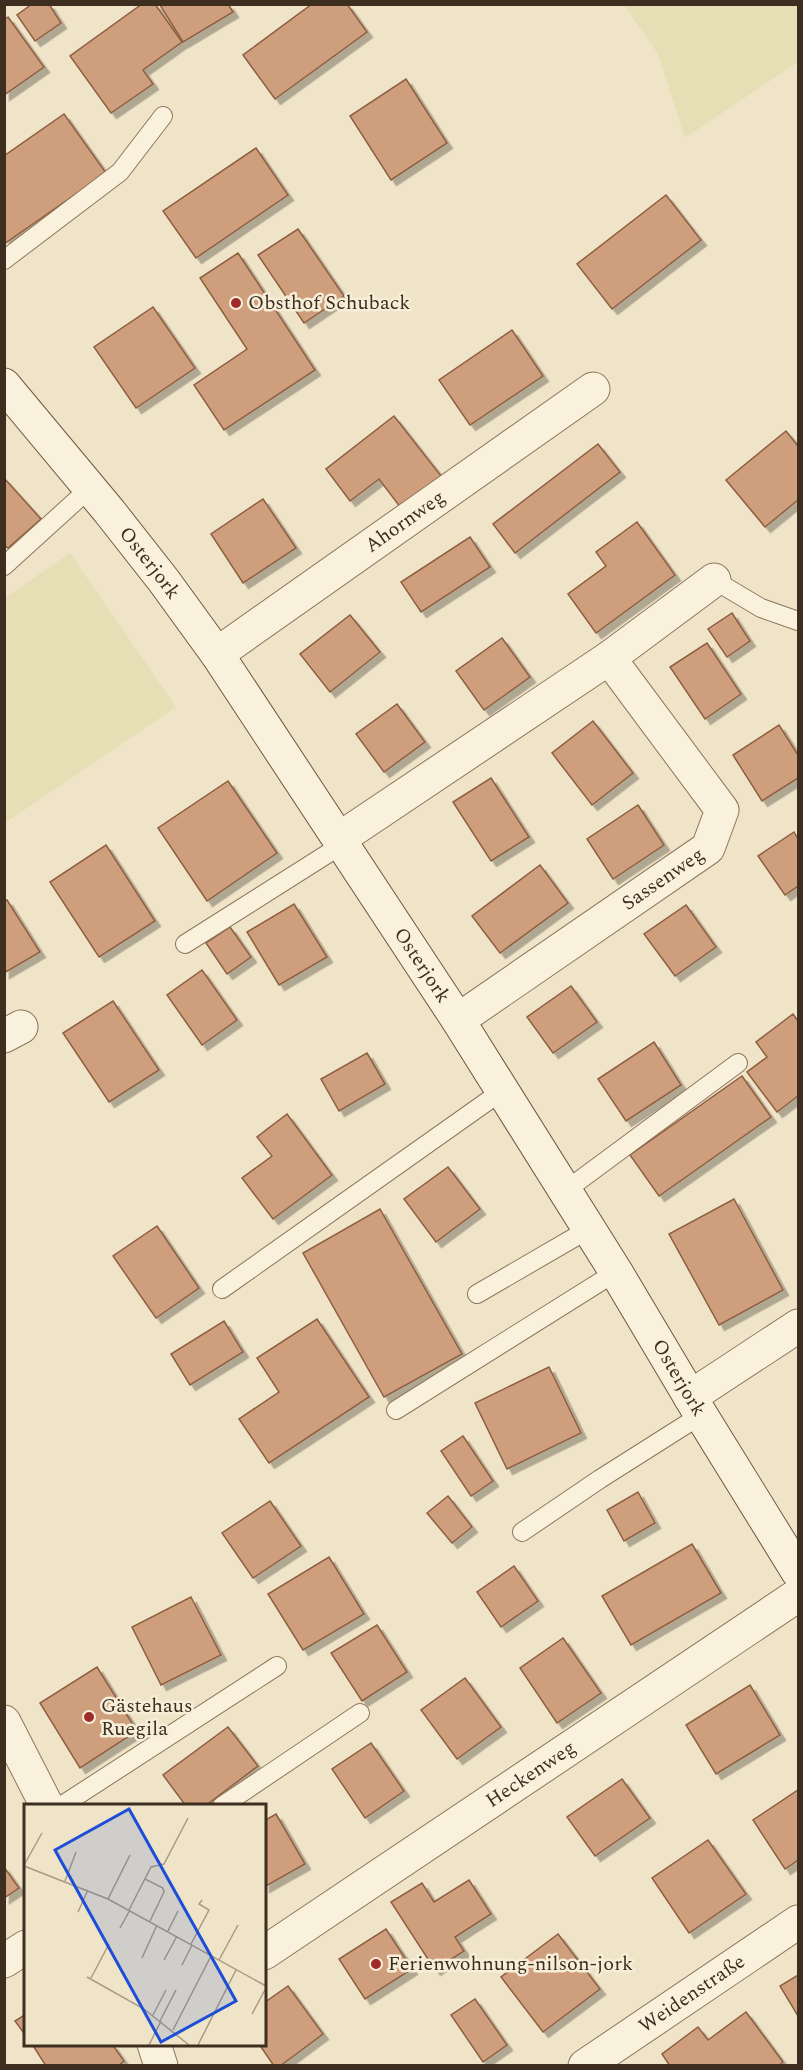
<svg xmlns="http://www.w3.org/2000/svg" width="803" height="2070" font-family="Spectral,serif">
  <defs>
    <filter id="shadow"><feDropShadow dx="5.5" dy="5.5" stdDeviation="0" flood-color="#0004"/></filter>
  </defs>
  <rect width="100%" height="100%" fill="#f0e4c8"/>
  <g fill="#e6deb5">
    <polygon points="624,5 798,5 798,62 685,138 658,54"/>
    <polygon points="70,553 176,707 5,823 5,598"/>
  </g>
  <g fill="#cf9f7d" stroke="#8d5f41" stroke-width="1.5" filter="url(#shadow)">
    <polygon points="32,4 49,4 61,23 35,41 17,15"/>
    <polygon points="142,4 155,4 182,42 143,70 153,84 111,113 70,56"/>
    <polygon points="228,4 233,12 183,42 160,5"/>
    <polygon points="312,4 347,4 367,32 275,99 243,55"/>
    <polygon points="8,17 44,67 4,95 4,20"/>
    <polygon points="406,79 447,143 391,180 350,116"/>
    <polygon points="64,114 106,173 4,244 4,156"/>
    <polygon points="256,148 288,195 196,258 163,211"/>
    <polygon points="666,195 701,240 612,309 577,264"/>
    <polygon points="298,229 344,296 304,323 258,255"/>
    <polygon points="238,253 315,370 224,430 194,385 247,349 200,278"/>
    <polygon points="153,307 195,368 136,408 94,347"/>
    <polygon points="512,330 543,376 470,425 439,380"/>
    <polygon points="394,416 445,481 404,512 379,479 350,501 326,469"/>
    <polygon points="786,431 798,446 798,500 765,527 726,480"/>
    <polygon points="598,444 620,472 515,553 493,524"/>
    <polygon points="4,478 41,519 8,548 4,545"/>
    <polygon points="263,499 296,548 243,583 211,534"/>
    <polygon points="637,522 675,575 596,633 568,594 606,566 596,552"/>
    <polygon points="470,537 490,567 421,612 401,582"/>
    <polygon points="732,613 750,641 727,657 708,629"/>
    <polygon points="350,615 380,652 330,692 300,654"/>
    <polygon points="502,638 530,677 484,710 456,671"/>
    <polygon points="707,643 741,694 705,719 670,667"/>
    <polygon points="397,704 425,742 384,772 356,734"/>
    <polygon points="593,721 633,773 592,805 552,753"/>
    <polygon points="779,725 798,755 798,778 762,801 733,755"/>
    <polygon points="491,778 529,837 491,861 453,802"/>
    <polygon points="228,781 277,853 207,901 158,828"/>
    <polygon points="638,805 664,845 613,879 587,839"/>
    <polygon points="794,832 798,839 798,886 785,895 758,856"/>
    <polygon points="106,845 155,921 99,957 50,882"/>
    <polygon points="540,865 568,903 500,953 472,916"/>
    <polygon points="7,900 40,952 4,973 4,901"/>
    <polygon points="294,904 327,957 279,985 247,932"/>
    <polygon points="686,905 716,947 675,976 644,934"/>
    <polygon points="230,927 251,957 227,974 206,943"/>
    <polygon points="202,970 237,1020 202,1045 167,995"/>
    <polygon points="571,986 597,1022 553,1053 527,1017"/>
    <polygon points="113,1001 159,1070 109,1102 63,1033"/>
    <polygon points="793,1014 798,1021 798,1096 777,1112 747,1072 767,1057 756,1042"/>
    <polygon points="654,1042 681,1085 626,1121 598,1079"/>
    <polygon points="367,1053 385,1084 339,1111 321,1079"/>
    <polygon points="742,1076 771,1117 659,1196 630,1155"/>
    <polygon points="287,1114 332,1175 273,1219 242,1178 272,1156 257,1137"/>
    <polygon points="448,1167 480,1209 436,1242 404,1199"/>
    <polygon points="734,1199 783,1290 719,1325 669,1234"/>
    <polygon points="380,1209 462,1354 384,1397 303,1253"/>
    <polygon points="157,1226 199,1288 156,1318 113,1256"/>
    <polygon points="317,1319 369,1397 269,1463 239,1419 279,1392 257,1358"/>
    <polygon points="224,1321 243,1352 190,1385 171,1354"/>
    <polygon points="549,1367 581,1433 507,1469 475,1403"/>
    <polygon points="463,1436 493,1481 471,1496 441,1451"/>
    <polygon points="638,1492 655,1523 624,1541 607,1510"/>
    <polygon points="448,1496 472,1527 452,1543 427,1513"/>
    <polygon points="270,1501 301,1546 253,1578 222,1533"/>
    <polygon points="692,1544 721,1593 631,1645 602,1596"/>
    <polygon points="329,1557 364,1614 303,1650 268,1594"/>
    <polygon points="514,1566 538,1601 501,1627 477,1592"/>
    <polygon points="191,1597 221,1655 161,1685 132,1627"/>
    <polygon points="377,1625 407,1672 362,1701 331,1653"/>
    <polygon points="563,1638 601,1693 557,1723 520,1668"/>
    <polygon points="97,1667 137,1731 80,1768 40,1703"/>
    <polygon points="465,1678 501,1727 457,1759 421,1710"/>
    <polygon points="750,1685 780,1735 716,1774 686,1725"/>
    <polygon points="228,1727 258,1766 205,1806 186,1806 163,1775"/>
    <polygon points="371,1743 404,1791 365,1818 332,1769"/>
    <polygon points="622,1779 650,1818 595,1856 567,1817"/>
    <polygon points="798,1790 798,1860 785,1869 753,1820"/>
    <polygon points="276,1814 305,1864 264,1887 264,1821"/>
    <polygon points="708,1840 746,1894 689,1933 652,1878"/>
    <polygon points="4,1867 19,1888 4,1898"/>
    <polygon points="469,1880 491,1914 455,1937 464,1951 435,1970 391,1902 422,1883 434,1902"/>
    <polygon points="386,1929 412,1969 365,1999 339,1959"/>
    <polygon points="558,1934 600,1989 543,2032 501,1977"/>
    <polygon points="798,1975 798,2016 780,1986"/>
    <polygon points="288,1986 323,2034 280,2066 274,2066 259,2044 264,2044 264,2003"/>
    <polygon points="475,1999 507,2045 483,2062 451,2015"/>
    <polygon points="746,2012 783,2062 779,2066 670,2066 662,2054 698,2027 708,2040"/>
    <polygon points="26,2014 26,2036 15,2021"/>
    <polygon points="32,2044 112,2044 124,2061 118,2066 46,2066"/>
  </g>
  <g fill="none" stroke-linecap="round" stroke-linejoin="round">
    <defs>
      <g id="lane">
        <polyline points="4,260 120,172 163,116"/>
        <polyline points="4,566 90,488"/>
        <polyline points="714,580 761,608 798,621"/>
        <polyline points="185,944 343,844"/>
        <polyline points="565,1191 738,1063"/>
        <polyline points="222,1289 502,1091"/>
        <polyline points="477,1294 589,1229"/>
        <polyline points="396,1410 616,1272"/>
        <polyline points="522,1532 600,1479 701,1415"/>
        <polyline points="61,1806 277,1666"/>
        <polyline points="222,1806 360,1713"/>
      </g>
      <g id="street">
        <path id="s1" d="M217,654l376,-265"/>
        <polyline points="339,839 609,658 714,580"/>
        <path id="s2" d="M458,1020l250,-172 14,-38 -113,-152"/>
        <polyline points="4,1036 21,1027"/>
        <polyline points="690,1397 798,1326"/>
        <polyline points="4,1722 47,1806"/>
        <path id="s3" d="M264,1953l534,-358"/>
        <polyline points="4,1961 26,1947"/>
        <polyline points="154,2044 161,2066"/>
        <path id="s4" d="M585,2066l213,-144"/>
      </g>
      <g id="secondary">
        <path id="s5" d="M4,385l105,126 55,70 53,73 241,366 158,252 85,143 97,157"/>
      </g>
    </defs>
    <use href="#lane" stroke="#8d765c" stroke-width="20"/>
    <use href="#street" stroke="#8d765c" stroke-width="35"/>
    <use href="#secondary" stroke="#6f573f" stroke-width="35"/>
    <use href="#lane" stroke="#faf1dc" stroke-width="18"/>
    <use href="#street" stroke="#faf1dc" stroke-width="33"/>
    <use href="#secondary" stroke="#faf1dc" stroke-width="33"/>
  </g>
  <g fill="#9e2a2b" stroke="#f7eed8" stroke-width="2">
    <circle cx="236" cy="303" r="6"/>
    <circle cx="89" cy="1717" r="6"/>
    <circle cx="376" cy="1964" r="6"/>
  </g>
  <g text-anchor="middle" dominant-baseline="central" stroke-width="5" stroke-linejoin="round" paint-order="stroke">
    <g font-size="20" fill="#3d2e20" stroke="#f7eed8" text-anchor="start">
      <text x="248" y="303">Obsthof Schuback</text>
      <text x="101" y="1706">Gästehaus<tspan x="101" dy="23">Ruegila</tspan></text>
      <text x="388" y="1964">Ferienwohnung-nilson-jork</text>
    </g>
    <g font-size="20" fill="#3d2e20" stroke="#f7eed8">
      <text stroke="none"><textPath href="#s1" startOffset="230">Ahornweg</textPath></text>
      <text stroke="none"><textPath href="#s5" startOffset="230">Osterjork</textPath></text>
      <text stroke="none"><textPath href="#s2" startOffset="249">Sassenweg</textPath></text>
      <text stroke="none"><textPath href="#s5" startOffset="716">Osterjork</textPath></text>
      <text stroke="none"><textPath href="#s5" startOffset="1202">Osterjork</textPath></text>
      <text stroke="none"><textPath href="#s3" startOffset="321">Heckenweg</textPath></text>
      <text stroke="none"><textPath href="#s4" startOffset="129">Weidenstraße</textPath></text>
    </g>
  </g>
  <g transform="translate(24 1804)">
    <rect width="242" height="242" fill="#f0e4c8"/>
    <path fill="none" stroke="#a89b85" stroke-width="1.5" d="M0,61l18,-32M0,62l84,33 158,87M121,75l18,9 1,4 -14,29M41,77l11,-29M84,95l22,-44M105,106l22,-43 13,-3 24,-46M54,108l10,-22M96,124l10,-18M144,127l10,-20M167,140l18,-34 -10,-6 3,-4M118,154l15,-33M140,156l13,-24M195,156l19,-35M158,161l10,-20M63,173l57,32 45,36M67,174l18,-34M228,210l14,-26M129,211l13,-25M136,217l16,-31M149,226l38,-74M125,241l12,-24M174,241l38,-75"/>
    <path fill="#1d4ed8" fill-opacity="0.15" stroke="#1d4ed8" stroke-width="3" d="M105,5l107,192 -75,41 -106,-192z"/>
    <rect width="242" height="242" fill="none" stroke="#3d2e20" stroke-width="3"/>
  </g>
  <rect width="803" height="2070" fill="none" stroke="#3d2e20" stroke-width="12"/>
</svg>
